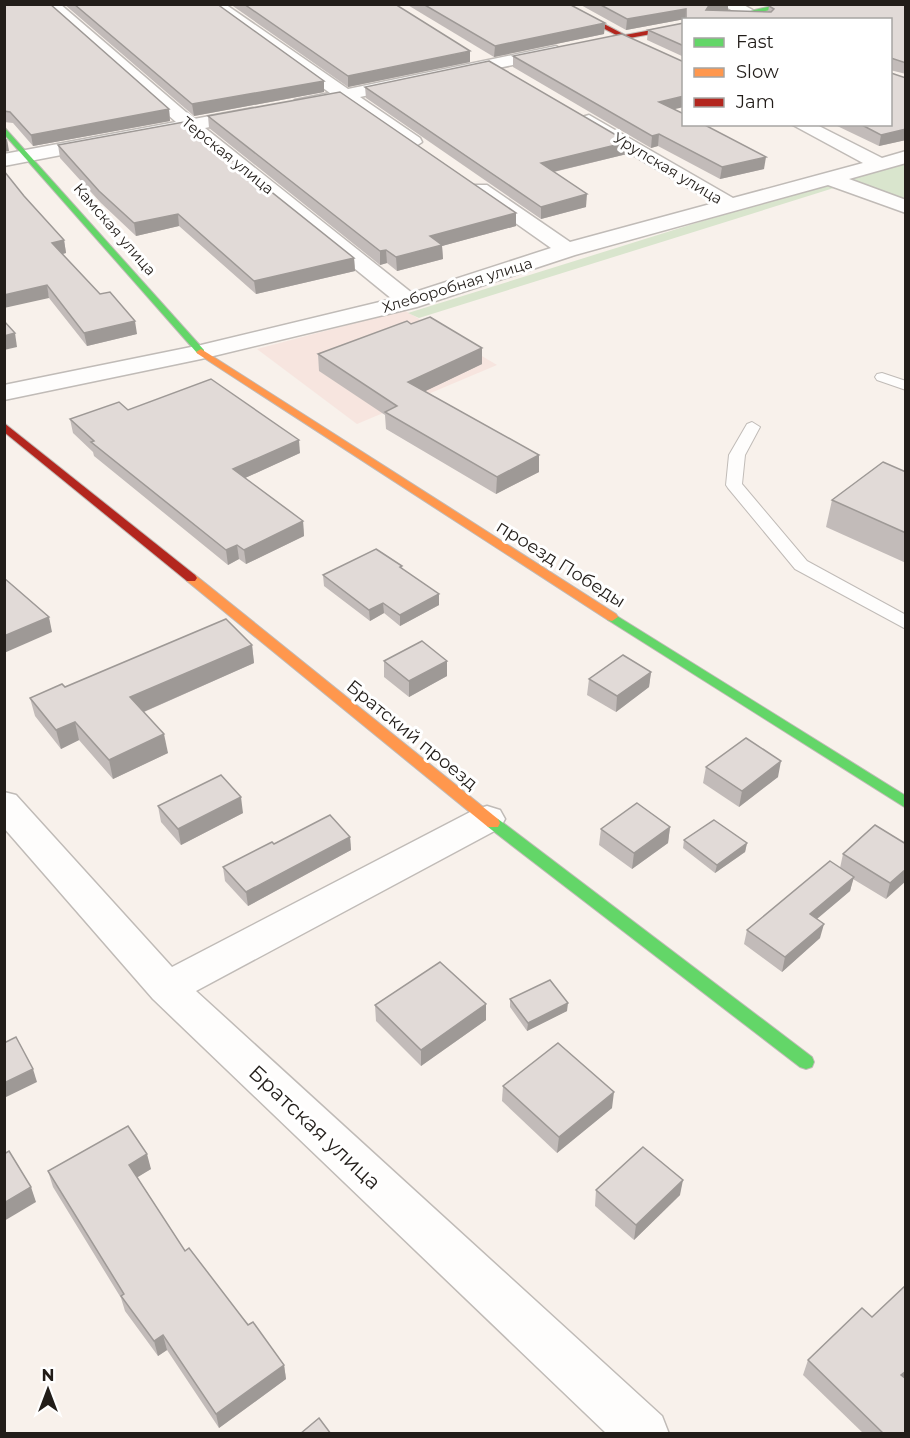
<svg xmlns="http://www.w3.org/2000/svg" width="910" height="1438" font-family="Montserrat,sans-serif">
  <rect width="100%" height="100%" fill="#f8f1eb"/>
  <polygon fill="#f7e5df" points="404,310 497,365 357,424 257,349"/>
  <polygon fill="#d9e5cd" points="905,160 905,212 837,187 419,318 408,313 850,175"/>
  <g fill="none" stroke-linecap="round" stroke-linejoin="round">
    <defs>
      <g id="lane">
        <polygon points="882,373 906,381 906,390 877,380 875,377 877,374"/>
        <polygon points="752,422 760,427 745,455 742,484 807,561 906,615 906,629 795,569 728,488 726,485 729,455 747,424"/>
      </g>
      <g id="street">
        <polygon points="43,4 60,4 194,119 253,108 259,109 262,113 259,117 205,128 412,293 551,248 473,193 470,189 473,185 487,185 570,242 714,203 582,125 580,121 582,117 589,115 733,198 863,163 791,124 815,124 882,158 906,151 906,163 849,179 906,200 906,213 828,185 575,255 417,307 201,359 4,400 4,385 201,345 392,299 186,131 4,166 4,154 176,122"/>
        <polygon points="207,4 225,4 348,89 556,46 564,51 556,56 360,97 420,138 422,142 413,148 406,146 342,101 301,109 295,108 292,104 295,100 330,93"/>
        <polygon points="721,4 742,4 770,20 748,20"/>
        <polygon points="4,792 16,795 172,967 474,810 487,806 500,810 505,819 500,828 196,991 662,1416 669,1434 607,1434 153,999 4,828"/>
      </g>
      <g id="fast">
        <polygon points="780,4 795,4 727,20 712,20"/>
        <polygon points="4,127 204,350 204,354 198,354 4,134"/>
        <polygon points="612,613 906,796 906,808 608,620 606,617"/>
        <polygon points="493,818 498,819 812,1057 814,1062 812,1067 806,1069 800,1067 488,827 486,823 488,819"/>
      </g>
      <g id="slow">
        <polygon points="201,349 616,614 618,617 612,621 608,620 198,354 196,352"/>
        <polygon points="191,574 195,575 498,819 500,823 498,827 488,827 187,581 185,578 187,575"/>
      </g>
      <g id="jam">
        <polygon points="557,4 566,4 625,35 684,24 684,28 624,39"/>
        <polygon points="4,423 195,575 197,578 195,581 187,581 4,432"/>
      </g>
    </defs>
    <use href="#lane" stroke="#c0bbb7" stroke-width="2"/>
    <use href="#street" stroke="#c0bbb7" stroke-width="3"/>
    <use href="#fast" stroke="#c0bbb7" stroke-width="2"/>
    <use href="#slow" stroke="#c0bbb7" stroke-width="2"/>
    <use href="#jam" stroke="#c0bbb7" stroke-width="2"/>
    <use href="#lane" fill="#fefdfc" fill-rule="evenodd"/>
    <use href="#street" fill="#fefdfc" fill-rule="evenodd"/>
    <use href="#fast" fill="#63d668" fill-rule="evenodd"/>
    <use href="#slow" fill="#ff974d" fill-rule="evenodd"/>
    <use href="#jam" fill="#b3261e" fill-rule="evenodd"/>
  </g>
  <g fill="#c2bbb9">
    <polygon points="4,4 169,109 170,121 33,146 13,123 4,122"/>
    <polygon points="64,4 217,4 324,81 324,92 194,116"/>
    <polygon points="230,4 395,4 470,62 348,87"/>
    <polygon points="406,4 569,4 605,23 604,34 494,57"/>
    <polygon points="579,4 728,4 728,11 768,12 769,6 906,4 906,74 685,19 626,30"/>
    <polygon points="684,23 684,57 647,40 648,30"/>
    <polygon points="513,56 674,109 764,169 720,179 658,146 651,148 513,67"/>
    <polygon points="891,73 906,78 906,140 879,146 833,124 891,124"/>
    <polygon points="365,87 628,142 627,154 554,172 586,207 541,219 366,98"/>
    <polygon points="208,116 516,213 516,226 442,246 443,259 397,271 387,263 380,265 209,128"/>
    <polygon points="58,145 354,258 355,271 256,294 179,226 136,236 101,203 60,158"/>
    <polygon points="24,196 64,240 66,253 62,254 137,334 87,346 49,298"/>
    <polygon points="411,324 482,348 482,364 425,391 539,472 496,494 386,429 385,415 319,371 318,354"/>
    <polygon points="70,419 300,453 245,478 303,521 304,536 246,564 239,559 228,565 94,456 93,452 73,433"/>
    <polygon points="906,472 906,563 826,527 832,500"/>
    <polygon points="402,569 439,594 439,605 400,626 384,613 370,621 324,586 323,575"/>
    <polygon points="252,645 254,663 144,712 168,753 113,779 79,740 61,749 35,716 30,698 65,687"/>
    <polygon points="384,661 447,661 447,676 409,697 384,677"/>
    <polygon points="651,672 649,687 616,712 587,695 589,679"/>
    <polygon points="706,767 778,777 739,807 703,783"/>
    <polygon points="158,806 243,813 181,845 161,822"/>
    <polygon points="670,827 668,843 632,869 599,845 601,829"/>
    <polygon points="350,837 351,850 248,906 225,881 223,867 274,844"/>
    <polygon points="684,840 747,843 745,852 715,873 683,848"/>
    <polygon points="906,844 886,899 853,879 850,891 817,919 820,938 782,972 744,944 747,930 840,868 843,854"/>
    <polygon points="510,999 567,1011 527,1031 510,1007"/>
    <polygon points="486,1004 486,1020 421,1066 376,1021 375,1005"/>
    <polygon points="503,1086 612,1108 557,1153 502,1101"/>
    <polygon points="151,1169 137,1177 185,1251 284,1365 286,1379 219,1428 167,1350 158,1356 125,1311 121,1298 53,1187 48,1171"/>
    <polygon points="596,1190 680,1195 634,1240 595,1206"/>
    <polygon points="872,1317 906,1434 864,1434 803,1375 808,1360"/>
  </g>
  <g fill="#9e9996">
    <polygon points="728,4 728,11 706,10 710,5"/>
    <polygon points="686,9 685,19 626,30 627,19"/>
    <polygon points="605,23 604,34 494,57 495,46"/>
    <polygon points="470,51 470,62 348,87 348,76"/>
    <polygon points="324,81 324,92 194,116 192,104"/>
    <polygon points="684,96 684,107 658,113 659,102"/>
    <polygon points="169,109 170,121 33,146 31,135"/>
    <polygon points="906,129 906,140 879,146 881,135"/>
    <polygon points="659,134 658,146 651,148 652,136"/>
    <polygon points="7,139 9,151 4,152 4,140"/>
    <polygon points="628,142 627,154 540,175 541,163"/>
    <polygon points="766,157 764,169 720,179 722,167"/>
    <polygon points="587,194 586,207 541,219 541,207"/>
    <polygon points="516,213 516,226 442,246 443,259 397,271 396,257 430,236"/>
    <polygon points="178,214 179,226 136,236 134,223"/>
    <polygon points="64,240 66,253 55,256 52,243"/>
    <polygon points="386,250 387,263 380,265 380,251"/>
    <polygon points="354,258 355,271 256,294 254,281"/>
    <polygon points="47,285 49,298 4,308 4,295"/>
    <polygon points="135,321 137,334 87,346 84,333"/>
    <polygon points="15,333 17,347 4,350 4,336"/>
    <polygon points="482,348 482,364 409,399 408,382"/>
    <polygon points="299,440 300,453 234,483 233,469"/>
    <polygon points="539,455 539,472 496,494 497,477"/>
    <polygon points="303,521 304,536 246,564 244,550"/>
    <polygon points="237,545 239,559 228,565 226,550"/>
    <polygon points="439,594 439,605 400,626 400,615"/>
    <polygon points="383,603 384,613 370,621 369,610"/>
    <polygon points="49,617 52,632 4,653 4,636"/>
    <polygon points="252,645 254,663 134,716 130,697"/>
    <polygon points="447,661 447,676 409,697 409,681"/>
    <polygon points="651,672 649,687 616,712 617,696"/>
    <polygon points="75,722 79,740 61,749 56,730"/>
    <polygon points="164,734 168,753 113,779 109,760"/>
    <polygon points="781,761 778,777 739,807 742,791"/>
    <polygon points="241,797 243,813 181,845 178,829"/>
    <polygon points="670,827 668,843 632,869 634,853"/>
    <polygon points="350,837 351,850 248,906 246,892"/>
    <polygon points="747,843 745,852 715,873 717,865"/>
    <polygon points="906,869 906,881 886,899 890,883"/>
    <polygon points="854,877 850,891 806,928 810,914"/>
    <polygon points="824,924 820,938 782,972 785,957"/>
    <polygon points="568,1003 567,1011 527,1031 528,1023"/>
    <polygon points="486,1004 486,1020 421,1066 421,1050"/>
    <polygon points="33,1069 37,1082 4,1098 4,1083"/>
    <polygon points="614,1092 612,1108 557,1153 559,1137"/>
    <polygon points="147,1154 151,1169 133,1180 129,1165"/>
    <polygon points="683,1180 680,1195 634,1240 636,1225"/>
    <polygon points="31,1187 36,1202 4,1221 4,1203"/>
    <polygon points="163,1335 167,1350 158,1356 154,1341"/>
    <polygon points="284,1365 286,1379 219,1428 216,1414"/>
    <polygon points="906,1371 906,1379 901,1375"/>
  </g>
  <g fill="#e1dad7" stroke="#9e9996" stroke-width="1.5">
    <polygon points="4,4 50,4 169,109 31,135 10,112 4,111"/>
    <polygon points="74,4 217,4 324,81 192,104"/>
    <polygon points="244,4 395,4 470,51 348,76"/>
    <polygon points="423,4 569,4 605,23 495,46"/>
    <polygon points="599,4 710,4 706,10 771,12 774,9 769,6 775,4 906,4 906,63 891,58 891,65 891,20 686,20 686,9 627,19"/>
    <polygon points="684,23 684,46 648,30"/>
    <polygon points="622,34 684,62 684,96 659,102 684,114 684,124 703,124 766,157 722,167 659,134 652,136 513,56"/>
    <polygon points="489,61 628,142 541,163 587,194 541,207 365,87"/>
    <polygon points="891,73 906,78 906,129 881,135 860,124 891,124"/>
    <polygon points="340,92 516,213 430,236 442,245 396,257 386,250 380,251 208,116"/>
    <polygon points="184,122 354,258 254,281 178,214 134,223 99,191 58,145"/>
    <polygon points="4,171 24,196 64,240 52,243 100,294 110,292 135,321 84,333 47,285 4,295"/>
    <polygon points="430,317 482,348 408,382 539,455 497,477 385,412 397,406 318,354 407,321 411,324"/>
    <polygon points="4,321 15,333 4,336"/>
    <polygon points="211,379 299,440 233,469 303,521 244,550 237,545 226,550 91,442 94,441 70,419 119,402 128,410"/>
    <polygon points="883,462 906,472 906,533 832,500"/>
    <polygon points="376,549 402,566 400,567 439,594 400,615 383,603 369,610 323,575"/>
    <polygon points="4,578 49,617 4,636"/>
    <polygon points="226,619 252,645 130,697 164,734 109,760 75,722 56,730 30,698 62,684 65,687"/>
    <polygon points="422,641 447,661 409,681 384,661"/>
    <polygon points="623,655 651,672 617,696 589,679"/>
    <polygon points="746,738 781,761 742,791 706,767"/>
    <polygon points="221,775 241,797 178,829 158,806"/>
    <polygon points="637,803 670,827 634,853 601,829"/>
    <polygon points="330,815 350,837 246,892 223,867 272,842 274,844"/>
    <polygon points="714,820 747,843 717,865 684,840"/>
    <polygon points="875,825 906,844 906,869 890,883 843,854"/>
    <polygon points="830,861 854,877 810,914 824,924 785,957 747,930"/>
    <polygon points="440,962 486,1004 421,1050 375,1005"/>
    <polygon points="550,980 568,1003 528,1023 510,999"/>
    <polygon points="16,1037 33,1069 4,1083 4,1043"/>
    <polygon points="558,1043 614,1092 559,1137 503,1086"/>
    <polygon points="128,1126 147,1154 129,1165 185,1251 189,1248 248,1325 253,1322 284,1365 216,1414 163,1335 154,1341 121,1296 124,1294 48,1171"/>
    <polygon points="643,1147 683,1180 636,1225 596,1190"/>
    <polygon points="9,1151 31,1187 4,1203 4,1154"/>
    <polygon points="906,1285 906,1371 901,1375 906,1379 906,1434 884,1434 808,1360 862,1308 872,1317"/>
    <polygon points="319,1418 331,1434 300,1434"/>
  </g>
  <g text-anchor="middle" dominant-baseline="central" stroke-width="6" stroke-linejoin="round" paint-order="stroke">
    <g font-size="15" fill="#221d19" stroke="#fff">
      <text transform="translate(228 155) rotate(39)">Терская улица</text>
      <text transform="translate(668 168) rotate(31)">Урупская улица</text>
      <text transform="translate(115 229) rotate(49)">Камская улица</text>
      <text transform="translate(457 285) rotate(-17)">Хлеборобная улица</text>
    </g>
    <g font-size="18" fill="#221d19" stroke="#fff">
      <text transform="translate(561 564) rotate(32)">проезд Победы</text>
      <text transform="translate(412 735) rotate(39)">Братский проезд</text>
    </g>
    <g font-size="21" fill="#221d19" stroke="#fff">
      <text transform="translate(315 1127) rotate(43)">Братская улица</text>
    </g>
  </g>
  <rect width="910" height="1438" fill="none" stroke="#221d19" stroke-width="12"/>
  <rect x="682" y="18" width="210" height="108" fill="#ffffff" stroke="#a7a5a3" stroke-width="1.5"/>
  <rect x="694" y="38" width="30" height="9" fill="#63d668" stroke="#a7a5a3" stroke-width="1.5"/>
  <text x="736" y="48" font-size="18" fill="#221d19">Fast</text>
  <rect x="694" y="68" width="30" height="9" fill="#ff974d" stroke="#a7a5a3" stroke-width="1.5"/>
  <text x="736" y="78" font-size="18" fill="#221d19">Slow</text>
  <rect x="694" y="98" width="30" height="9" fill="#b3261e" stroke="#a7a5a3" stroke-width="1.5"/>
  <text x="736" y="108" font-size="18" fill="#221d19">Jam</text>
  <g transform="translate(48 1390)" stroke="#ffffff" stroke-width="4.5" paint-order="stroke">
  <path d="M0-4.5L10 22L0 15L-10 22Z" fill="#221d19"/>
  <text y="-9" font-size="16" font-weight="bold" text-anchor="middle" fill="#221d19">N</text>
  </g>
</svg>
